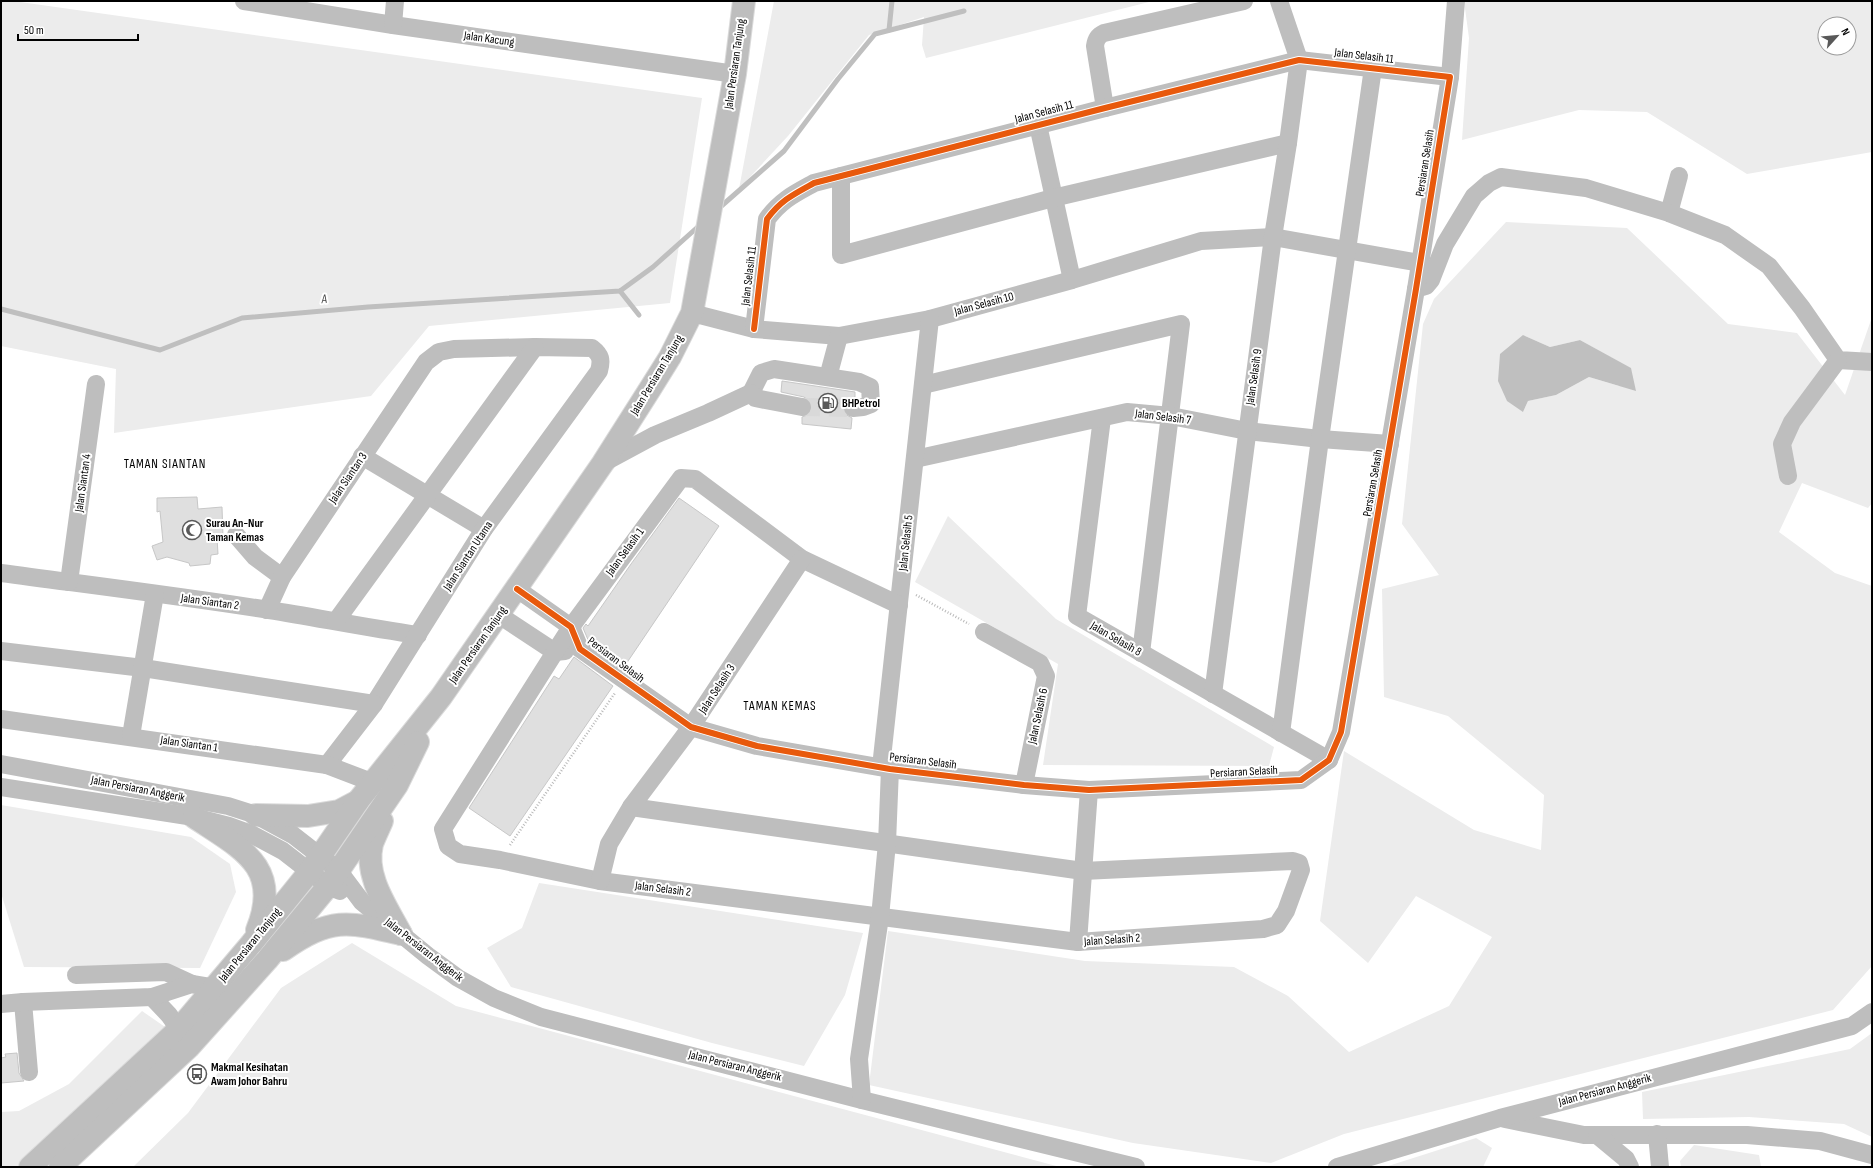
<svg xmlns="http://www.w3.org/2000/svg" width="1873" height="1168" font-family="'Sofia Sans Condensed',sans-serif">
  <rect width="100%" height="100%" fill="#fff"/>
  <g fill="#ececec" fill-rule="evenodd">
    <polygon points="1,1 13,1 702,98 670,303 429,326 371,396 114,433 116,369 1,346"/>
    <polygon points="774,1 1153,1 926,58 922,45 924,17 869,35 788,136 739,189"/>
    <path d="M1464,1h408v151l-125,22 -100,-62 -68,-2 -117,30 7,-102zM1825,24h24v24h-24z"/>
    <path d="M1506,222l121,6 101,96 69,9 48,62 27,-78v186l-4,5 -66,-25 -23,49 56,41 37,13v380l-39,44 -489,124 -73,29 -138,-20 -264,-58 19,-154 197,30 149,6 54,29 61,56 100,-46 43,-69 -76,-41 -48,67 -48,-42 24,-170 130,79 67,20 3,-55 -96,-79 -64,-19 -2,-108 57,-14 -37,-51 21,-200 11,-25zM1523,335l27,12 30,-7 50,28 -11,18 -30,-9 -33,18 -28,6 -5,11z"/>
    <polygon points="948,516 1056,619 1274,747 1269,766 1043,765 1058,664 915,582"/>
    <polygon points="1,805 191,837 230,864 236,892 200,968 24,967 1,893"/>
    <polygon points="539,883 863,933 845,995 804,1066 712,1043 511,987 487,948 522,928"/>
    <polygon points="352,943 456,1006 1060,1167 133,1167 188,1113 281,988"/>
    <polygon points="142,1011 168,1029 76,1115 17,1167 1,1167 1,1112 19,1111 69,1084"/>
    <polygon points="1872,1033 1872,1137 1844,1124 1749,1117 1643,1119 1642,1092 1850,1049"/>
    <polygon points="1476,1138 1492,1148 1483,1167 1385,1167"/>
    <polygon points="1694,1145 1759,1155 1761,1167 1681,1167 1680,1161"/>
  </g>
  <polygon fill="#bfbfbf" points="1523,335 1550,347 1580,340 1631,368 1636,391 1589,377 1556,395 1528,401 1523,412 1507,401 1498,381 1500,354"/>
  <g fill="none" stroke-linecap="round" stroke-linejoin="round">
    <g stroke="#bfbfbf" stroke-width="5">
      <polyline points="889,30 892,1"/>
      <polyline points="718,209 784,151 838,79 875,34 964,11"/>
      <polyline points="620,291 639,315"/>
      <polyline points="1,309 160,350 242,318 368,307 620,291 653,267 700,225"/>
    </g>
  </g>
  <g fill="#dfdfdf" stroke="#c7c7c7">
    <polygon points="782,381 855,392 855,397 847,400 843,409 845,414 852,418 851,429 802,424 802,417 810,414 812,409 812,403 804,397 781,392"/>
    <polygon points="197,497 198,509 222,507 223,537 217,538 218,554 211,555 210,564 190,566 189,563 167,557 157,560 152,546 163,542 160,511 157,512 157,498"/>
    <polygon points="679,498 719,526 624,667 589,642 583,628 586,624 588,626 631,564"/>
    <polygon points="574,657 613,686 510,836 469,808 554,676 559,679"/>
    <polygon points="17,1053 19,1073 24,1081 1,1083 1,1058 6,1057 5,1054"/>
  </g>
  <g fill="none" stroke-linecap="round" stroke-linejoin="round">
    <polyline stroke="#d9d9d9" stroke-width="18" stroke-dasharray="18 9" stroke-linecap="butt" points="802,407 853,408"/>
    <defs>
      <g id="major">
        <polyline points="256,815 308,816 339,811 358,801"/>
        <path d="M194,817c46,31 89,49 63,113"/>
        <path d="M382,821c-3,7 -7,15 -10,23 -8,32 15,63 29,90"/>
        <path d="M283,950c48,-33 64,-29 118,-16"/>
        <polyline points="30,1167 179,1029 251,944 310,871 358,801 441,697 603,463 650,389 670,357 692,313 735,74 744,1"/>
        <polyline points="60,1167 189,1047 267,960 328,886 397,785 418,742"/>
      </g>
    </defs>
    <use href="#major" stroke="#dbdbdb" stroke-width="24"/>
    <g stroke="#b9b9b9" stroke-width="2.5" stroke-dasharray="1 2" stroke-linecap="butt">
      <polyline points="916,595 969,624"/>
      <polyline points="510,845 615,693"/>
    </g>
    <g stroke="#bebebe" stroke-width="18">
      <polyline points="244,1 393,25 735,74"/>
      <polyline points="393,25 395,1"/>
      <path d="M1105,108l-10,-62c1,-7 3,-10 9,-13l140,-32"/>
      <polyline points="1038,125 1072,280"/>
      <polyline points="841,176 841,255 1053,198 1288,143"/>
      <polyline points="1669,213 1679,176"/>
      <polyline points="1416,289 1426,286 1431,280 1445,244 1474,196 1489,183 1501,177 1586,188 1669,213 1725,235 1769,266 1802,308 1838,360 1872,362"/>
      <polyline points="692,313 754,329 839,336 930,319 1072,280 1201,241 1273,237 1420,263"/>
      <path d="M754,329l13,-110c14,-19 27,-25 47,-36l291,-75 194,-48 151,17"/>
      <polyline points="828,377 839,336"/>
      <polyline points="923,385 1181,324 1141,653"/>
      <polyline points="751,393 761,373 774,369 859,382 870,387 871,404 863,407 853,408"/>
      <polyline points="1102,418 1077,616 1329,760"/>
      <polyline points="362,456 484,529"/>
      <polyline points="915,459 1127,412 1171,416 1247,431 1320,439 1390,444"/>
      <polyline points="603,463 655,435 708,413 751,393 755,398 802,407"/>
      <polyline points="1788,476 1782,444 1792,422 1838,360"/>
      <polyline points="236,535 255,557 282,577"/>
      <path d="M1,573c89,12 179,23 268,37 50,8 99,18 149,25"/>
      <polyline points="69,582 96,384"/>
      <polyline points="517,589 571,627 580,649 691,727 757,746 890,769 1024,785 1089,790 1301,780 1329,760 1341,732 1416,289 1450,77 1456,1"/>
      <path d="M267,610l15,-33 144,-215 13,-10 15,-3 81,-2 57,1c9,7 10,12 7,23l-115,158 -110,175 -47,61"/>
      <polyline points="499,615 555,652 565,651"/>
      <polyline points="336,621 535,347"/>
      <polyline points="984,632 1040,663 1046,676 1024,785"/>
      <polyline points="1,651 143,668 374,704"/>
      <polyline points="1213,694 1273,237 1288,143 1299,60 1279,1"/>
      <polyline points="1,719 327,765 374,783"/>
      <polyline points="1281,733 1320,439 1373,68"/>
      <polyline points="131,736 155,594"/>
      <polyline points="1,764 228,806 256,815 293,835 338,870 362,902 428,956 458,978 494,998 541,1017 862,1100 1136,1167"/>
      <polyline points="881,767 930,319"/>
      <polyline points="1,787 194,817 229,826 251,834 283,851 328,886 340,891"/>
      <polyline points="631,807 1083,871 1293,861 1299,863 1301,870 1286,911 1277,925 1263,929 1078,942 600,881 500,860 460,854 448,846 443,829 555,652 571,627 681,478 695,479 802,559 899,605"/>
      <polyline points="600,881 609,844 631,807 691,727 802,559"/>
      <polyline points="1078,942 1089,790"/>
      <polyline points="76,975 166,972 192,984"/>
      <polyline points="152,997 169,1015 179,1029"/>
      <polyline points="23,1002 29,1072"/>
      <polyline points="1,1004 23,1002 152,997 192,984 216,988"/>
      <polyline points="862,1100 859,1059 880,917 887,843 890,769"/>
      <polyline points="1505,1119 1584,1135 1747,1135 1820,1141 1872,1155"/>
      <polyline points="1657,1134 1660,1167"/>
      <polyline points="1597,1135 1626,1159 1630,1167"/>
      <polyline points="1337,1167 1500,1118 1852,1026 1872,1012"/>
    </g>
    <use href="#major" stroke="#bebebe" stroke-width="22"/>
    <defs>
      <path id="cycleway" d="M517,589l54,38 9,22 111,78 66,19 133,23 134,16 65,5 212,-10 28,-20 12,-28 75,-443 34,-212 -151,-17 -194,48 -291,75c-20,11 -33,17 -47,36l-13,110"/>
    </defs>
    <use href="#cycleway" stroke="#fff" stroke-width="8"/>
    <use href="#cycleway" stroke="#e8590c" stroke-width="6"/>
  </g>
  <defs>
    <symbol id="fuel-ring" viewBox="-11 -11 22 22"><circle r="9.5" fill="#fff" stroke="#595959" stroke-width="1.5"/><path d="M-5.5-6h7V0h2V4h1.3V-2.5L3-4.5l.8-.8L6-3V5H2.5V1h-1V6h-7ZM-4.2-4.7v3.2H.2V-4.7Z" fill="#595959"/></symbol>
    <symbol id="mosque-ring" viewBox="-11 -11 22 22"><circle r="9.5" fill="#fff" stroke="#595959" stroke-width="1.5"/><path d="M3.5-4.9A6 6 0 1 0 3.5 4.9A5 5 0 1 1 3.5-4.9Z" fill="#595959"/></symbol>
    <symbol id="bus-ring" viewBox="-11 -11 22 22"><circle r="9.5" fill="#fff" stroke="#595959" stroke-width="1.5"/><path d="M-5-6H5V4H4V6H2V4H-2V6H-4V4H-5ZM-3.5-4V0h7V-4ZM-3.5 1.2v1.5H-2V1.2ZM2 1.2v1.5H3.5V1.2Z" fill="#595959"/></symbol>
  </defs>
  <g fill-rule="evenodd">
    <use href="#fuel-ring" x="817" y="392" width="22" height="22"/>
    <use href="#mosque-ring" x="181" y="519" width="22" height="22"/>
    <use href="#bus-ring" x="186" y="1063" width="22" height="22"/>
  </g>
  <g text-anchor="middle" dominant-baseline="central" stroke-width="4" stroke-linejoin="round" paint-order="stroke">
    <g font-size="12" fill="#000" stroke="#fff">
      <text transform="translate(489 39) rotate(8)">Jalan Kacung</text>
      <text transform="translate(1364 56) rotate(7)">Jalan Selasih 11</text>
      <text transform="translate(735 64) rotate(-82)">Jalan Persiaran Tanjung</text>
      <text transform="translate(1044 112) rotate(-15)">Jalan Selasih 11</text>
      <text transform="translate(1425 163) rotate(-81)">Persiaran Selasih</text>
      <text transform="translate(749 276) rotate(-83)">Jalan Selasih 11</text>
      <text transform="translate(984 304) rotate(-15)">Jalan Selasih 10</text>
      <text transform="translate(657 375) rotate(-59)">Jalan Persiaran Tanjung</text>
      <text transform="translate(1254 377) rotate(-82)">Jalan Selasih 9</text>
      <text transform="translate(1163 417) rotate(7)">Jalan Selasih 7</text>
      <text transform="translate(348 478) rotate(-56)">Jalan Siantan 3</text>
      <text transform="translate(83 483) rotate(-82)">Jalan Siantan 4</text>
      <text transform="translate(1373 483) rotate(-80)">Persiaran Selasih</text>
      <text transform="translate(906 543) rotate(-84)">Jalan Selasih 5</text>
      <text transform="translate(625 552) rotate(-54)">Jalan Selasih 1</text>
      <text transform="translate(468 556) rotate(-57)">Jalan Siantan Utama</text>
      <text transform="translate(210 602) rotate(8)">Jalan Siantan 2</text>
      <text transform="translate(1116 639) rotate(30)">Jalan Selasih 8</text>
      <text transform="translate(478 645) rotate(-55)">Jalan Persiaran Tanjung</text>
      <text transform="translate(616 660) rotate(37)">Persiaran Selasih</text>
      <text transform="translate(717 689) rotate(-57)">Jalan Selasih 3</text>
      <text transform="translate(1038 716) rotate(-78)">Jalan Selasih 6</text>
      <text transform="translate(189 744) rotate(8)">Jalan Siantan 1</text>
      <text transform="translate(923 761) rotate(7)">Persiaran Selasih</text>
      <text transform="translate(1244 772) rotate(-3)">Persiaran Selasih</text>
      <text transform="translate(138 789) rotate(11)">Jalan Persiaran Anggerik</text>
      <text transform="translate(663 889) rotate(7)">Jalan Selasih 2</text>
      <text transform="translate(1112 940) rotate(-4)">Jalan Selasih 2</text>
      <text transform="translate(250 945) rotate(-51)">Jalan Persiaran Tanjung</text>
      <text transform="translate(424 950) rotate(38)">Jalan Persiaran Anggerik</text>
      <text transform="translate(735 1066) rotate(14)">Jalan Persiaran Anggerik</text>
      <text transform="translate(1605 1090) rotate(-15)">Jalan Persiaran Anggerik</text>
    </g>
    <g font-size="12" font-weight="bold" fill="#000" stroke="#fff" text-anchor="start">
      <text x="842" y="403">BHPetrol</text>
      <text x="206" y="523">Surau An-Nur<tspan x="206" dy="14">Taman Kemas</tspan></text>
      <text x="211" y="1067">Makmal Kesihatan<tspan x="211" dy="14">Awam Johor Bahru</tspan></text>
    </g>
    <g font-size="13" font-style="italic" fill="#444" stroke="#fff">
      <text transform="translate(324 299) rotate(-5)">A</text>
    </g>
    <g font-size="13" letter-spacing="1" fill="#000" stroke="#fff">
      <text x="165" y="464">TAMAN SIANTAN</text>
      <text x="780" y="706">TAMAN KEMAS</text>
    </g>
  </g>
  <rect width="1873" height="1168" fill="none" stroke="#000000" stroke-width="4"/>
  <g transform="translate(1837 36) rotate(63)"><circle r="19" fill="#ffffff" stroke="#999999"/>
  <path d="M0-3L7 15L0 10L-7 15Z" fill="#595959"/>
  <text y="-6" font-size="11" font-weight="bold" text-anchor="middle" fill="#000000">N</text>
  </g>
  <path d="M18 34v6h120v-6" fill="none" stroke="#000000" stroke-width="2"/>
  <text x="24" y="34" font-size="12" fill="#000000" stroke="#ffffff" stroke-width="3" paint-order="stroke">50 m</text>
</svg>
